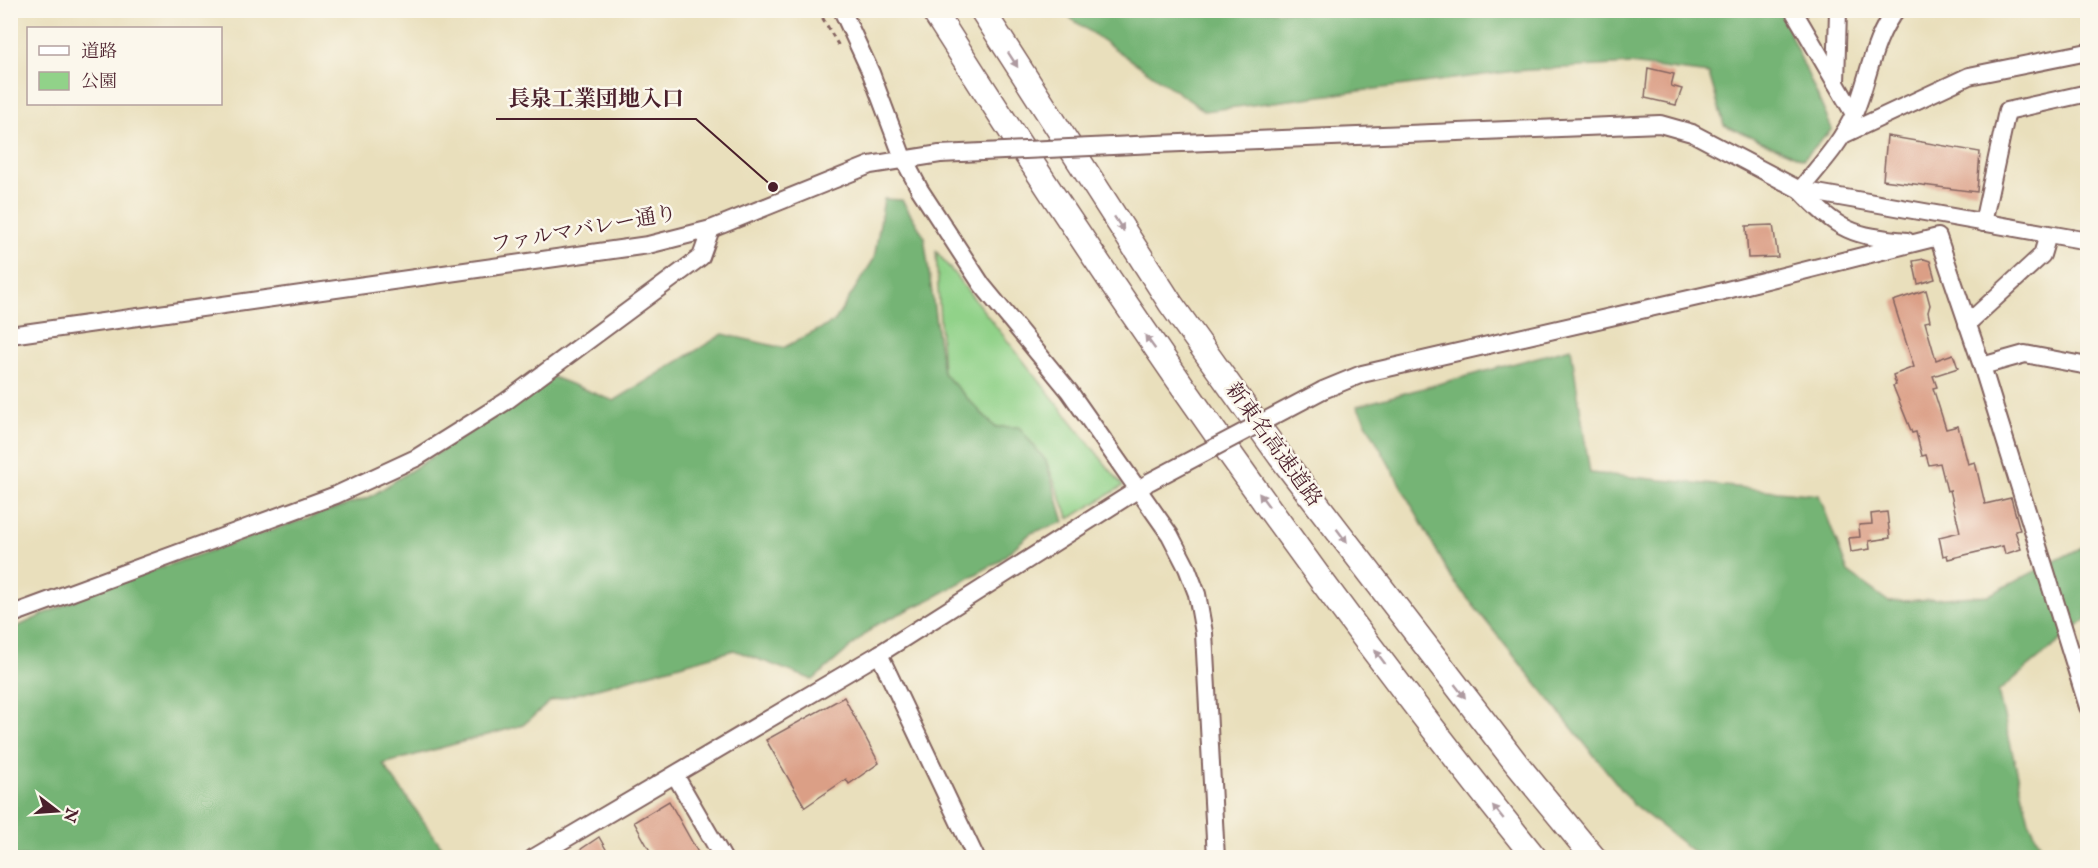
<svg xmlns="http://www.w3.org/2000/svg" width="2098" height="868" font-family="'IM FELL English','Noto Serif JP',serif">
  <rect width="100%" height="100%" fill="#fbf7ec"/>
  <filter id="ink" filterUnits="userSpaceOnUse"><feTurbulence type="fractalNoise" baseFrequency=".0167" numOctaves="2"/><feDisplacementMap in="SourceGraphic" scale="12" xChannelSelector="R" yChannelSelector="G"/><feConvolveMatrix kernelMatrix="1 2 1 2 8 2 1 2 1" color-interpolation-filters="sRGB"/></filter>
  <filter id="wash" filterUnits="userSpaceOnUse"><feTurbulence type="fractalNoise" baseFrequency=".008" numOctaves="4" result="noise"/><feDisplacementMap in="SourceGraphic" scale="24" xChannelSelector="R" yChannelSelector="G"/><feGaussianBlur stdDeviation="1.35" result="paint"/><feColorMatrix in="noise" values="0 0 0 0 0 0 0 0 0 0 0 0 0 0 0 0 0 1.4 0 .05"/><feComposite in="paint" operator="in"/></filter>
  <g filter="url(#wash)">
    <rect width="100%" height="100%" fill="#e9dfbc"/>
    <polygon fill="#91d289" stroke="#6e785a" stroke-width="1.5" points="936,251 1123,486 1069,519 1046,461 1019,428 995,427 943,373"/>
    <g fill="#74b475" stroke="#5f6a50" stroke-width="1.5">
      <polygon points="1060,11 1780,11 1832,129 1803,159 1724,125 1709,74 1630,64 1515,71 1205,111"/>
      <polygon points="884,199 902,200 924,236 943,373 995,427 1019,427 1046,461 1064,522 1031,533 998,562 931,599 876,625 813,680 734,650 551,701 523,725 383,764 449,857 11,857 10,630 103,587 370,497 544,384 550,376 614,401 723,334 783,348 834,322 874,259"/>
      <polygon points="1571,348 1590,473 1819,495 1848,572 1889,602 1989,595 2084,546 2088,548 2087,619 1998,692 2029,821 2046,857 1700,857 1634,805 1452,579 1357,406"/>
    </g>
    <g id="blocks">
      <g fill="#db9f86">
        <polygon points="1648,68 1674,74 1671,86 1682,89 1676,105 1645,98"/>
        <polygon points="1887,136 1980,152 1977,192 1883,180"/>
        <polygon points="1773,225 1778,257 1748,258 1746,226"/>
        <polygon points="1924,259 1930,261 1935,279 1918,284 1913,261"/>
        <polygon points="1926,290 1930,305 1928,312 1930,321 1925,322 1936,360 1953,354 1958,368 1933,376 1937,387 1933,388 1946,429 1958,426 1968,464 1975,462 1985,504 2011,498 2020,530 2015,531 2021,549 2005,554 2003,546 1948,559 1947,555 1943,556 1939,537 1960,532 1950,490 1947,491 1940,463 1929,465 1926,455 1922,456 1916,432 1912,433 1893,386 1896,385 1893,375 1914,367 1893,301"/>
        <polygon points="1887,512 1890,538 1869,541 1870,549 1851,552 1849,538 1860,537 1859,525 1872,524 1871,514"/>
        <polygon points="844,697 879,763 849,784 846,779 805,807 766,740"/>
        <polygon points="669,801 701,858 654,858 634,822"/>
        <polygon points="599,837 611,858 568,858"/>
      </g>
    </g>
  </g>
  <g filter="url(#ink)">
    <use href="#blocks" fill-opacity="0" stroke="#82625e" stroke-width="1.5"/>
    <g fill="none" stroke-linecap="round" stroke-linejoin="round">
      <defs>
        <g id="minor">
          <polyline points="842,10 871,73 903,158 920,190 982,285 1069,391 1170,535 1187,568 1197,594 1204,633 1216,858"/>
          <polyline points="1793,10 1854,114"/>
          <path d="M1896,10c-24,29 -27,70 -42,104 -12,28 -35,52 -54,76 39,41 52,46 107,51"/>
          <polyline points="1836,83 1838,10"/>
          <polyline points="1843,135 1969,76 2088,52"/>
          <polyline points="1156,144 1660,124 1692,133 1800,190 2088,241"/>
          <polyline points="1983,223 2007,111 2088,93"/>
          <polyline points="1967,324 2042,255 2048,235"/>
          <polyline points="10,335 648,245 711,229 870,165 940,154"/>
          <polyline points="1982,366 2025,354 2088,366"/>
          <polyline points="1323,390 1362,374 1715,293 1938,237 1982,366 2088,707"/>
          <polyline points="10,615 336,495 416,458 505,402 701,257 711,229"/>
          <polyline points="879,654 976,858"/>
          <polyline points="675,775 723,858"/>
          <polyline points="533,858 879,654 1145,485"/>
        </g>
        <g id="highway">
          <path d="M933,10c186,293 384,578 602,848"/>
          <polyline points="982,10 1171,304 1280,456 1516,763 1594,858"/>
        </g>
      </defs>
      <use href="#minor" stroke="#82625e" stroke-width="20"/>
      <use href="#highway" stroke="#82625e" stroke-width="27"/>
      <polyline stroke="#82625e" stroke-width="3" stroke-dasharray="4.5 4.5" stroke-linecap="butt" points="818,10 840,48"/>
      <use href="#minor" stroke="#fff" stroke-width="16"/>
      <use href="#highway" stroke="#fff" stroke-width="24"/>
      <defs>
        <g id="minor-bridge">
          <polyline points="940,154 1156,144"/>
          <polyline points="1149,482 1323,390"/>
        </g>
      </defs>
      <use href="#minor-bridge" stroke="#82625e" stroke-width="20" stroke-linecap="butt"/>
      <use href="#minor-bridge" stroke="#fff" stroke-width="16"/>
    </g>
    <defs><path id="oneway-solid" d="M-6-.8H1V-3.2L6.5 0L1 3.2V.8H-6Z" transform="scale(1.5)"/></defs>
    <g fill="#ae9aa0">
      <use href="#oneway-solid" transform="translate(1013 60) rotate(57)"/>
      <use href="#oneway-solid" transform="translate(1119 224) rotate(57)"/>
      <use href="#oneway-solid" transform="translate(1150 342) rotate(-126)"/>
      <use href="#oneway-solid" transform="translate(1264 500) rotate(-127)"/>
      <use href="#oneway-solid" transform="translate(1342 536) rotate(53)"/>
      <use href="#oneway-solid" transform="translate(1380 657) rotate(-127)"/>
      <use href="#oneway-solid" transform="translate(1460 691) rotate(52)"/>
      <use href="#oneway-solid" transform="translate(1498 812) rotate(-129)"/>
    </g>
  </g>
  <g text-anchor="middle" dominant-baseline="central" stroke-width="5" stroke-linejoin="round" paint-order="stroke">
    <g font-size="21" fill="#4a1f2b" stroke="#fbf7ec">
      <text transform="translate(584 230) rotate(-10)">ファルマバレー通り</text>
      <text transform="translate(1273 445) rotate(54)">新東名高速道路</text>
    </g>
  </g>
  <path fill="none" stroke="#4a1f2b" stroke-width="2" d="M773 187L696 119H496"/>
  <circle fill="#4a1f2b" stroke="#fbf7ec" stroke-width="2" cx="773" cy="187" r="6"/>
  <g font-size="22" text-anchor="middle" font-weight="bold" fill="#4a1f2b" stroke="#fbf7ec" stroke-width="5" stroke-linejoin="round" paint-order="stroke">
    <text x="596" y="106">長泉工業団地入口</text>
  </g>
  <rect width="2098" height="868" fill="none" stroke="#fbf7ec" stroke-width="36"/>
  <rect x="27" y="27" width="195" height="78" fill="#fbf7ec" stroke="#b4a19f" stroke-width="1.5"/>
  <rect x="39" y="46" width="30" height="9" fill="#ffffff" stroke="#b4a19f" stroke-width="1.5"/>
  <text x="81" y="57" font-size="18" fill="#4a1f2b">道路</text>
  <rect x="39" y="72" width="30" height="18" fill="#91d289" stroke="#b4a19f" stroke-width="1.5"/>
  <text x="81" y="87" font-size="18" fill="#4a1f2b">公園</text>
  <g transform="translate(57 811) rotate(107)" stroke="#fbf7ec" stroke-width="4.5" paint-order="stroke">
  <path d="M0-4.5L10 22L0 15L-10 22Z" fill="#4a1f2b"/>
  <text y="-9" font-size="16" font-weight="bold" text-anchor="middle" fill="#4a1f2b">N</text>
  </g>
</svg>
